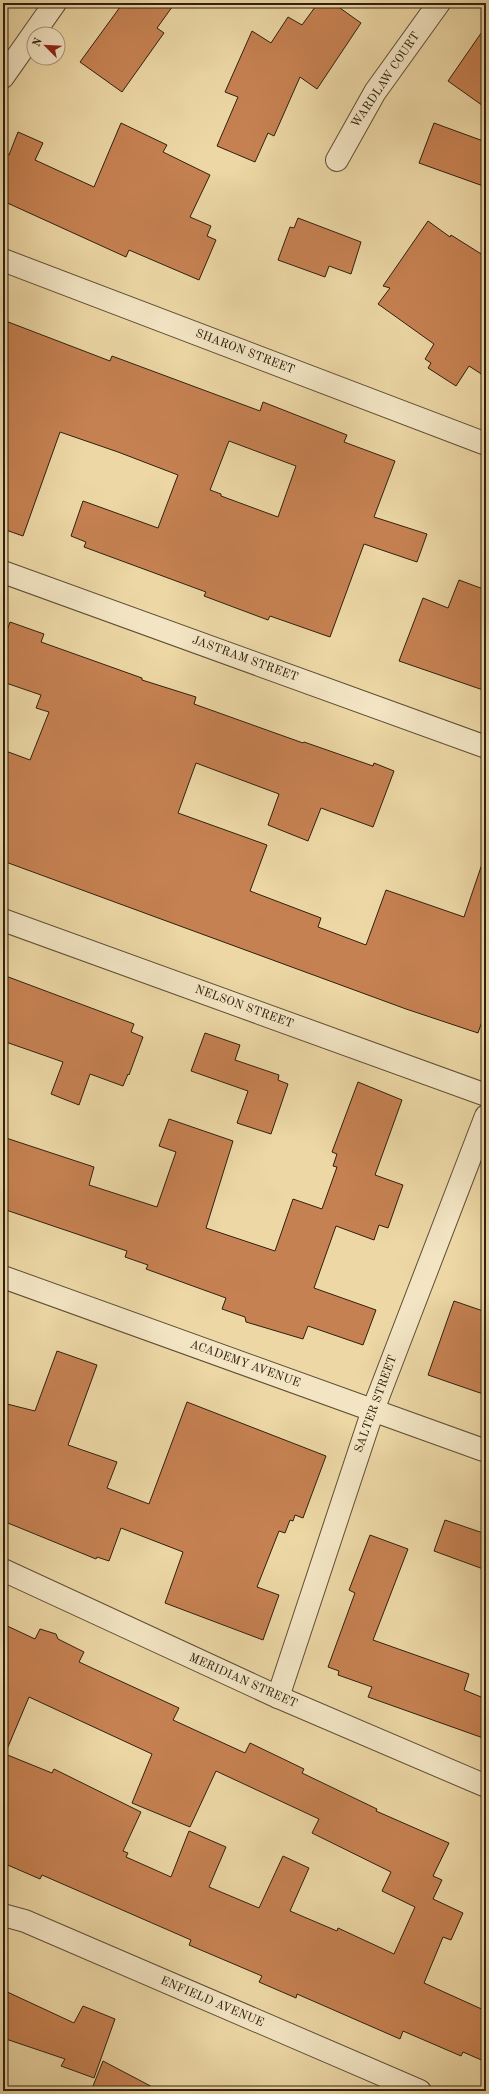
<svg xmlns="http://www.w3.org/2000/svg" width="489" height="2094" font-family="'Old Standard TT',serif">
  <rect width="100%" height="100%" fill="#ecd7a5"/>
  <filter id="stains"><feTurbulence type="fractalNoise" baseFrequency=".005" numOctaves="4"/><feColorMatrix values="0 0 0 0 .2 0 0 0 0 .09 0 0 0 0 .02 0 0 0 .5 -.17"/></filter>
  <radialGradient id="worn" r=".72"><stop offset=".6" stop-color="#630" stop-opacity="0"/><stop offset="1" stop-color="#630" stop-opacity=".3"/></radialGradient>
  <g fill="#c68152" stroke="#2f200f" fill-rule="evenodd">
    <polygon points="123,3 175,3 157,28 164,33 122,92 80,62"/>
    <polygon points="318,3 333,3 361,23 317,89 300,77 274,136 268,133 255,162 217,146 238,97 225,92 252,31 271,43 288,17 302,25"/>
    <polygon points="486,26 486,108 448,81"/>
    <polygon points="121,123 167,145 163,152 210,175 190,217 211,226 207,236 216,240 199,280 129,250 126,257 3,201 3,152 9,155 18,132 43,143 35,160 94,187"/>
    <polygon points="434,123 486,142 486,187 419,163"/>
    <polygon points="298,218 361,242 351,274 329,266 325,277 278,260 290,227 294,228"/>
    <polygon points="428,221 450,237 451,235 486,257 486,377 469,366 456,386 428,368 431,363 425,359 434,344 378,304 390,288 383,286"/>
    <path d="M3,320l107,41 2,-5 148,55 3,-9 84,33 -3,7 51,19 -21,56 53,17 -10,28 -53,-18 -34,93 -60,-21 -2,4 -64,-24 2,-4 -122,-45 2,-5 -15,-6 12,-35 75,27 20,-53 -60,-23 -58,-20 -37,104 -20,-7zM229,441l67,25 -18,51 -57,-21v-2l-11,-4z"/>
    <polygon points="459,580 486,590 486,691 399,661 423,598 448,608"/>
    <polygon points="10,622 44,634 41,642 142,678 142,680 196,697 194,704 303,743 304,742 373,766 374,763 394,771 373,827 321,808 308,841 268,825 279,794 196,763 178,813 267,845 250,891 321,918 318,927 366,945 386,890 464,917 482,864 486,864 486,1010 478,1033 406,1009 3,861 3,750 30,760 49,712 36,708 41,695 3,682 3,642"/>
    <polygon points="3,975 134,1024 131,1032 143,1037 129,1075 128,1074 123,1086 90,1074 79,1105 51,1094 63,1062 3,1041"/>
    <polygon points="205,1033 240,1045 235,1060 279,1075 278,1080 288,1084 271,1134 237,1123 248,1091 191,1071"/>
    <polygon points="358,1082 402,1100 375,1175 403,1185 388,1228 379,1225 374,1240 336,1226 314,1288 376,1310 363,1345 308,1326 303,1339 246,1322 245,1317 222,1309 226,1298 146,1269 148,1265 125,1257 127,1251 3,1209 3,1137 94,1167 89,1185 157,1207 176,1152 159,1146 169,1119 233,1141 206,1228 275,1251 293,1199 322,1209 337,1167 333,1166 337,1154 332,1152"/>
    <polygon points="454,1301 486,1312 486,1395 428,1375"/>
    <polygon points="57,1351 97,1365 68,1445 117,1462 107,1488 149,1504 187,1402 326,1456 303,1518 295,1515 293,1521 290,1520 285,1533 279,1531 257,1587 279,1595 263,1640 165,1603 183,1552 121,1528 109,1561 97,1557 96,1559 3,1521 3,1403 35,1411"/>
    <polygon points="445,1520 486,1534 486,1570 434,1551"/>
    <polygon points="370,1535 408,1549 373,1640 469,1674 464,1690 486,1699 486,1739 368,1697 372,1687 338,1675 339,1671 328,1667 355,1593 349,1590"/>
    <path d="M3,1624l32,15 5,-10 16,5 2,5 26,13 -5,10 100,46 -6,12 72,33 5,-10 54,26 -2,4 75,36 -1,2 73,32 -16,33 9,4 -9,19 30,14 -12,27 -8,-3 -19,46 62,28v51l-23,-10 -2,4 -58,-25 -3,8 -103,-45 -1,4 -37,-16 3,-6 -73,-31 2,-5 -149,-65 -2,4 -37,-16zM29,1697l123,57 -20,49 58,24 26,-56 103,48 -7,14 79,39 -9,19 33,16 -21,47 -56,-26 -1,3 -47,-20 19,-43 -26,-12 -24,52 -50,-21 17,-40 -37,-16 -18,46 -45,-20 2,-4 -5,-2 18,-39 -87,-43 -2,4 -47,-19z"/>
    <polygon points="3,1990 74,2023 83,2006 115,2019 94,2078 61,2066 65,2059 3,2038"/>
    <polygon points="103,2061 160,2091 91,2091"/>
  </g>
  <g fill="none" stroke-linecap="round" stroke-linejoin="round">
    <defs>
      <g id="minor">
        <polyline points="3,77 55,3"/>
        <polyline points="337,160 375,92 439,3"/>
        <polyline points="3,260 486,444"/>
        <polyline points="3,572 486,747"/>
        <polyline points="3,920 486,1095"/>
        <polyline points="3,1277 486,1451"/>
        <polyline points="3,1570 278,1697 486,1786"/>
        <polyline points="278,1697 373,1410 486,1116"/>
        <polyline points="3,1915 25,1921 420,2091"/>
      </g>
    </defs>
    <use href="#minor" stroke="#5e4e34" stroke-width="24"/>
    <use href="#minor" stroke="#f3e5c4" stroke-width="22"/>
  </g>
  <g text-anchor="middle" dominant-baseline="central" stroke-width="4" stroke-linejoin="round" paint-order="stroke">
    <g font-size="12" fill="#2f200f" stroke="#f3e5c4">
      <text transform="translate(386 80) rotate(-56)">WARDLAW COURT</text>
      <text transform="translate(245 352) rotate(21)">SHARON STREET</text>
      <text transform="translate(245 659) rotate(20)">JASTRAM STREET</text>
      <text transform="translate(244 1007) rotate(20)">NELSON STREET</text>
      <text transform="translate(245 1364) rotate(20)">ACADEMY AVENUE</text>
      <text transform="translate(376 1404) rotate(-70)">SALTER STREET</text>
      <text transform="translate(243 1681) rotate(24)">MERIDIAN STREET</text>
      <text transform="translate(212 2002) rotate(23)">ENFIELD AVENUE</text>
    </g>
  </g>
  <rect width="489" height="2094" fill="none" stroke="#ecd7a5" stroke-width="16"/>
  <rect x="4" y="4" width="481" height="2086" fill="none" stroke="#2f200f" stroke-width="2"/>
  <rect x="8" y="8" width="473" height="2078" fill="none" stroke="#2f200f"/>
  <g transform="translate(46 46) rotate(294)"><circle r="19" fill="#f3e5c4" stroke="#a5967c"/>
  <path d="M0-3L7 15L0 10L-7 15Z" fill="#8f2418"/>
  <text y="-6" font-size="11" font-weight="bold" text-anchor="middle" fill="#2f200f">N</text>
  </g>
  <rect width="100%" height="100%" filter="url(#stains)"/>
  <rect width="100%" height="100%" fill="url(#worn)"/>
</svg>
